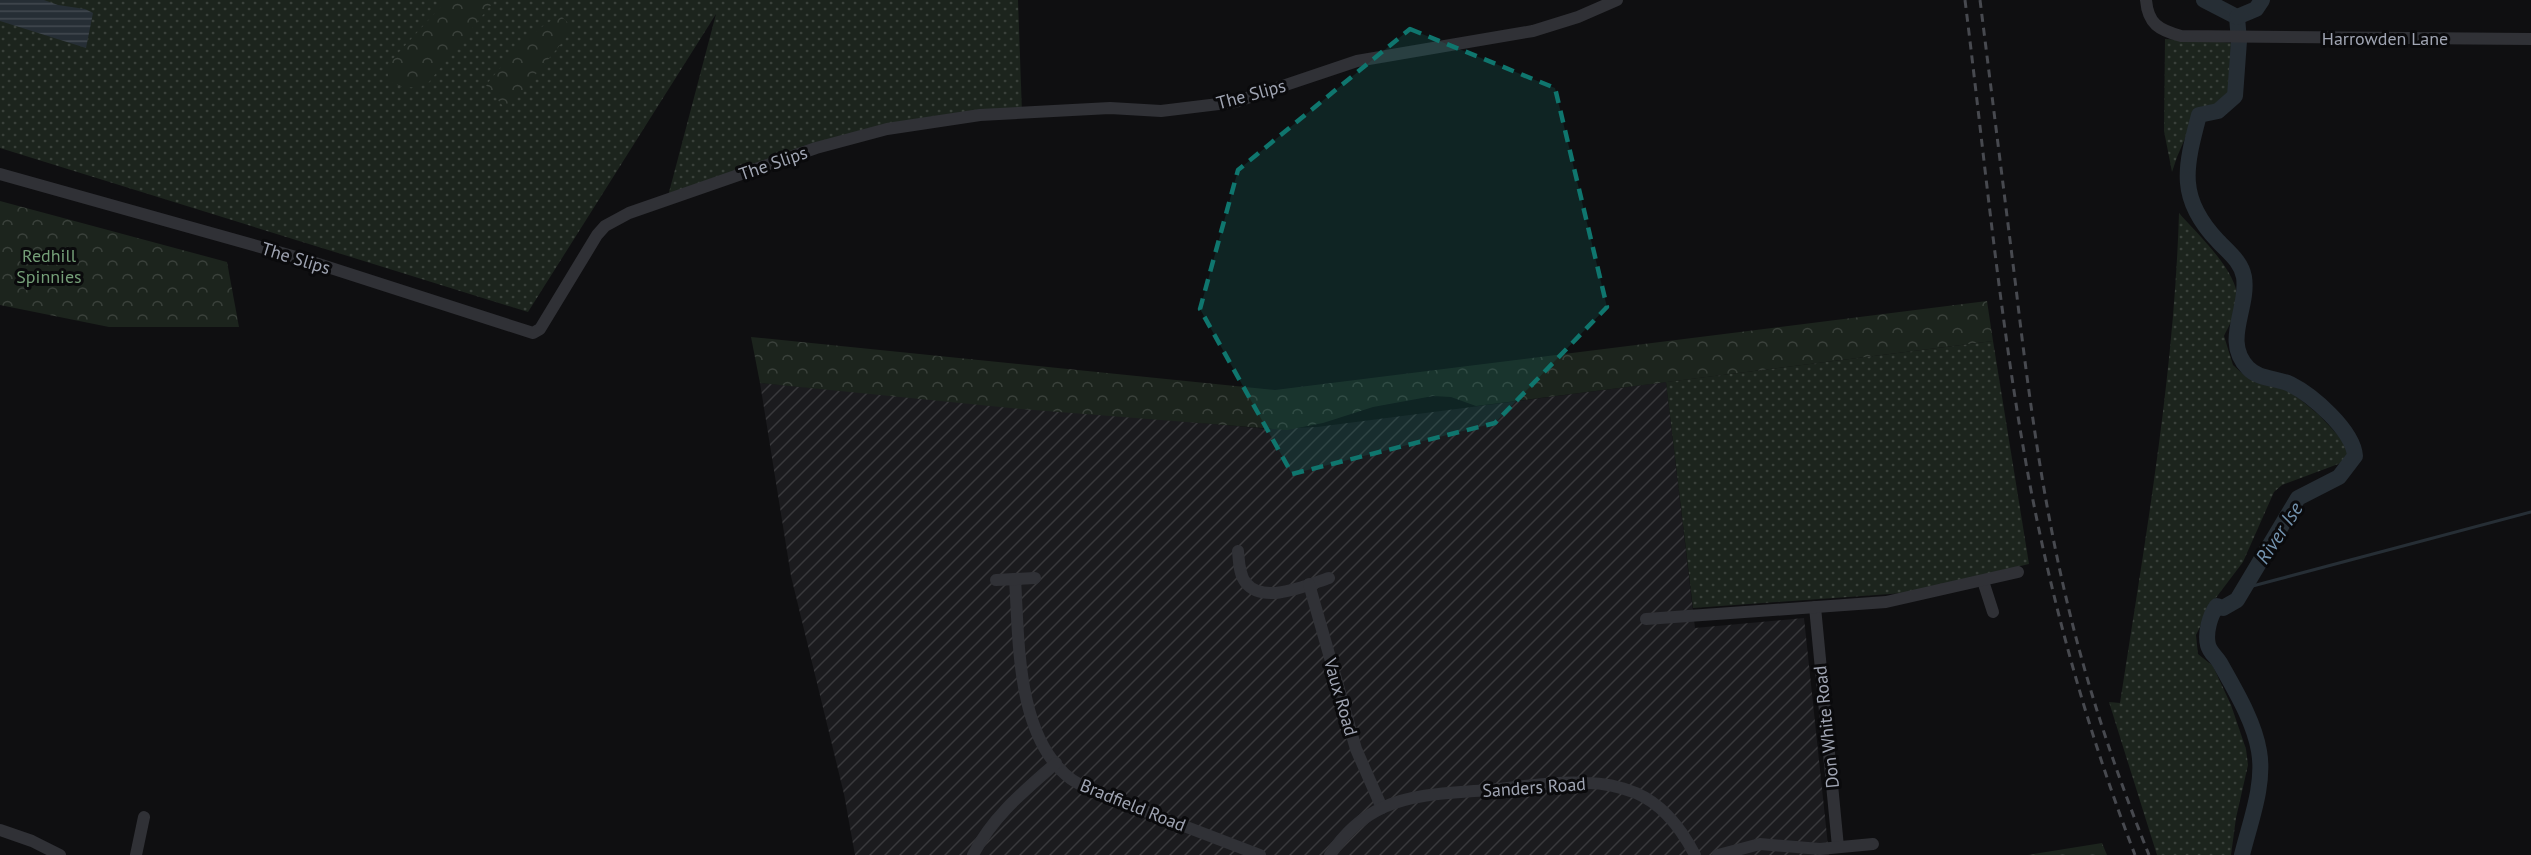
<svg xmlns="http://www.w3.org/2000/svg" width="2531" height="855" font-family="'PT Sans',sans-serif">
  <defs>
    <pattern id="industrial-furrows" width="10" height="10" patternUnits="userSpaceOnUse" patternTransform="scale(1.5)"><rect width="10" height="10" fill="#1b1b1e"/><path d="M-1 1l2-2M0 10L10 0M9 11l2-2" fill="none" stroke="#39393c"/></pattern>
    <pattern id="grass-dots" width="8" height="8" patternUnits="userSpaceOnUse" patternTransform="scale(1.5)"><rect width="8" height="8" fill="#1c241d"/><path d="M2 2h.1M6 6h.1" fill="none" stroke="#3a413b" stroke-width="1.8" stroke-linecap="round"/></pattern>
    <pattern id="forest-crowns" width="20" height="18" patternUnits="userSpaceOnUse" patternTransform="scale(1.5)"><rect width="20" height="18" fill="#1c241d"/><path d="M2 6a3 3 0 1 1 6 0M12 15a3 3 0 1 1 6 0" fill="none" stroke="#3a413b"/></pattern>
    <pattern id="water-rules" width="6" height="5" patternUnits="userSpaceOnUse" patternTransform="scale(1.5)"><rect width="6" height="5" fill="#262e35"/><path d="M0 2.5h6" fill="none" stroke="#424950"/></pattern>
  </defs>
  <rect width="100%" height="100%" fill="#0f0f11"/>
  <polygon fill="url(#industrial-furrows)" points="1666,382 1695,628 1804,618 1829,855 855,855 844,794 791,576 760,383 1268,429 1317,427"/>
  <g fill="url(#grass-dots)">
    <polygon points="0,0 1018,0 1022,113 887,129 667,200 716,14 528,312 0,148"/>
    <polygon points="2165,39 2236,43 2233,93 2218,108 2196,113 2177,157 2172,172 2164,131"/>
    <path d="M2179,213c18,21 65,63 58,93 -2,10 -9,21 -13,30l9,29 11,10 45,15 30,25 29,31 3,8 -2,6 -67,25 -8,7 -31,70 -31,41 -16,32 2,19 15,12 18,39 15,44 2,16 -12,53 -5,37h-74l-48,-153 11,1c25,-163 54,-325 59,-490z"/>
    <polygon points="1993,341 2029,564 1904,593 1693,608 1666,382"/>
  </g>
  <g fill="url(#forest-crowns)">
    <path d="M447,0h48l-66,82c-14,7 -27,8 -41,-2v-16z"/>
    <path d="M561,16l8,8 2,8 -65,78 -20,-25c18,-22 48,-59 75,-69z"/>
    <polygon points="0,201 227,262 239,327 109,327 0,305"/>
    <polygon points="1987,301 1993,341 1476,406 1451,397 1433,396 1373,407 1323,423 1287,430 1021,409 760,383 751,337 1275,390"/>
    <polygon points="2102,843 2107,855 2028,855"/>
  </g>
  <polygon fill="url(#water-rules)" points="0,0 44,0 58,5 85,9 93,13 86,48 0,21"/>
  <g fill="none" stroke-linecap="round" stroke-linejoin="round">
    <polyline stroke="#262e35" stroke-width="3" points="2245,588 2531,512"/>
    <g stroke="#262e35" stroke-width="16">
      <path d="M2204,0l33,17 2,24 -4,55 -17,15 -19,4c-14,53 -22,83 19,126 10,11 23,20 26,36 5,32 -22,64 4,91 10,11 29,10 42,16 22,11 63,46 65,72l-16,21 -41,21 -61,102 -14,8 -6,-2c-7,9 -12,27 -9,39 2,8 8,11 12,18 15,27 34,58 39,88 6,34 -9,71 -17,104"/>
      <polyline points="2237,17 2256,9 2262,0"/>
    </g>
    <g stroke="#303136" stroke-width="12">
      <path d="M2146,0c2,24 13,30 35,36l350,3"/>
      <polyline points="0,174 303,259 533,333 540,329 597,235 605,226 629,213 816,148 887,129 980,115 1110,108 1161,111 1235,102 1357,61 1533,31 1578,17 1617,0"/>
      <path d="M1238,551c1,10 1,24 8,32 18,22 61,2 83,-5"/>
      <path d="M1015,579c4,61 1,159 56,200 7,5 16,9 24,13l165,63"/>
      <polyline points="996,580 1035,578"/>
      <polyline points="1983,581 1993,612"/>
      <polyline points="1309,584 1356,749 1382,808"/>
      <polyline points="1815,607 1838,847"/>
      <polyline points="1646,619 1886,602 2018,572"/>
      <polyline points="0,830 32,841 60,855"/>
      <polyline points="136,855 144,817"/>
      <path d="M973,855c19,-38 51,-64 83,-92"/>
      <path d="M1330,855c13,-20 32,-38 54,-48 31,-14 69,-14 103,-17 33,-3 67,-9 100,-7 16,0 34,4 49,10 26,11 46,37 59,62"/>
      <polyline points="1718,855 1760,844 1820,849 1873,844"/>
    </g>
    <g stroke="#47494f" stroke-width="3" stroke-dasharray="8 6" stroke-linecap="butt">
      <path d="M1965,0c20,161 35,325 65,485 24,126 59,250 105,370"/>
      <path d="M1980,0c12,96 24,192 36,288 13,111 28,222 55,330 20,81 47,160 78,237"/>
    </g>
  </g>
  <path fill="#0f766e" fill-opacity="0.2" stroke="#0f766e" stroke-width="4.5" stroke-dasharray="12 8" stroke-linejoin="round" d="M1410,29l145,59 52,219 -112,116 -203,51 -92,-165 38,-139z"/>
  <g text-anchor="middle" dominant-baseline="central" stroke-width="6" stroke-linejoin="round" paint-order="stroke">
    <g font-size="18" fill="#a0a5b3" stroke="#0a0a0c">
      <text x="2385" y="38">Harrowden Lane</text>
      <text transform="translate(1251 94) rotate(-15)">The Slips</text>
      <text transform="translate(773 163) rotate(-19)">The Slips</text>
      <text transform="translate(296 258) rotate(17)">The Slips</text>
      <text transform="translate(1341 697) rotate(74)">Vaux Road</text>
      <text transform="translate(1826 727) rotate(-96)">Don White Road</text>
      <text transform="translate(1534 787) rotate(-4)">Sanders Road</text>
      <text transform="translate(1133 805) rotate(22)">Bradfield Road</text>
    </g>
    <g font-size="18" fill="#759f78" stroke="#0a0a0c">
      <text x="49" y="255">Redhill<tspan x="49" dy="21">Spinnies</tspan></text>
    </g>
    <g font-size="20" font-style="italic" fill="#7494b0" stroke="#0a0a0c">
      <text transform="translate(2279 533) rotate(-57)">River Ise</text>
    </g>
  </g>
</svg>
